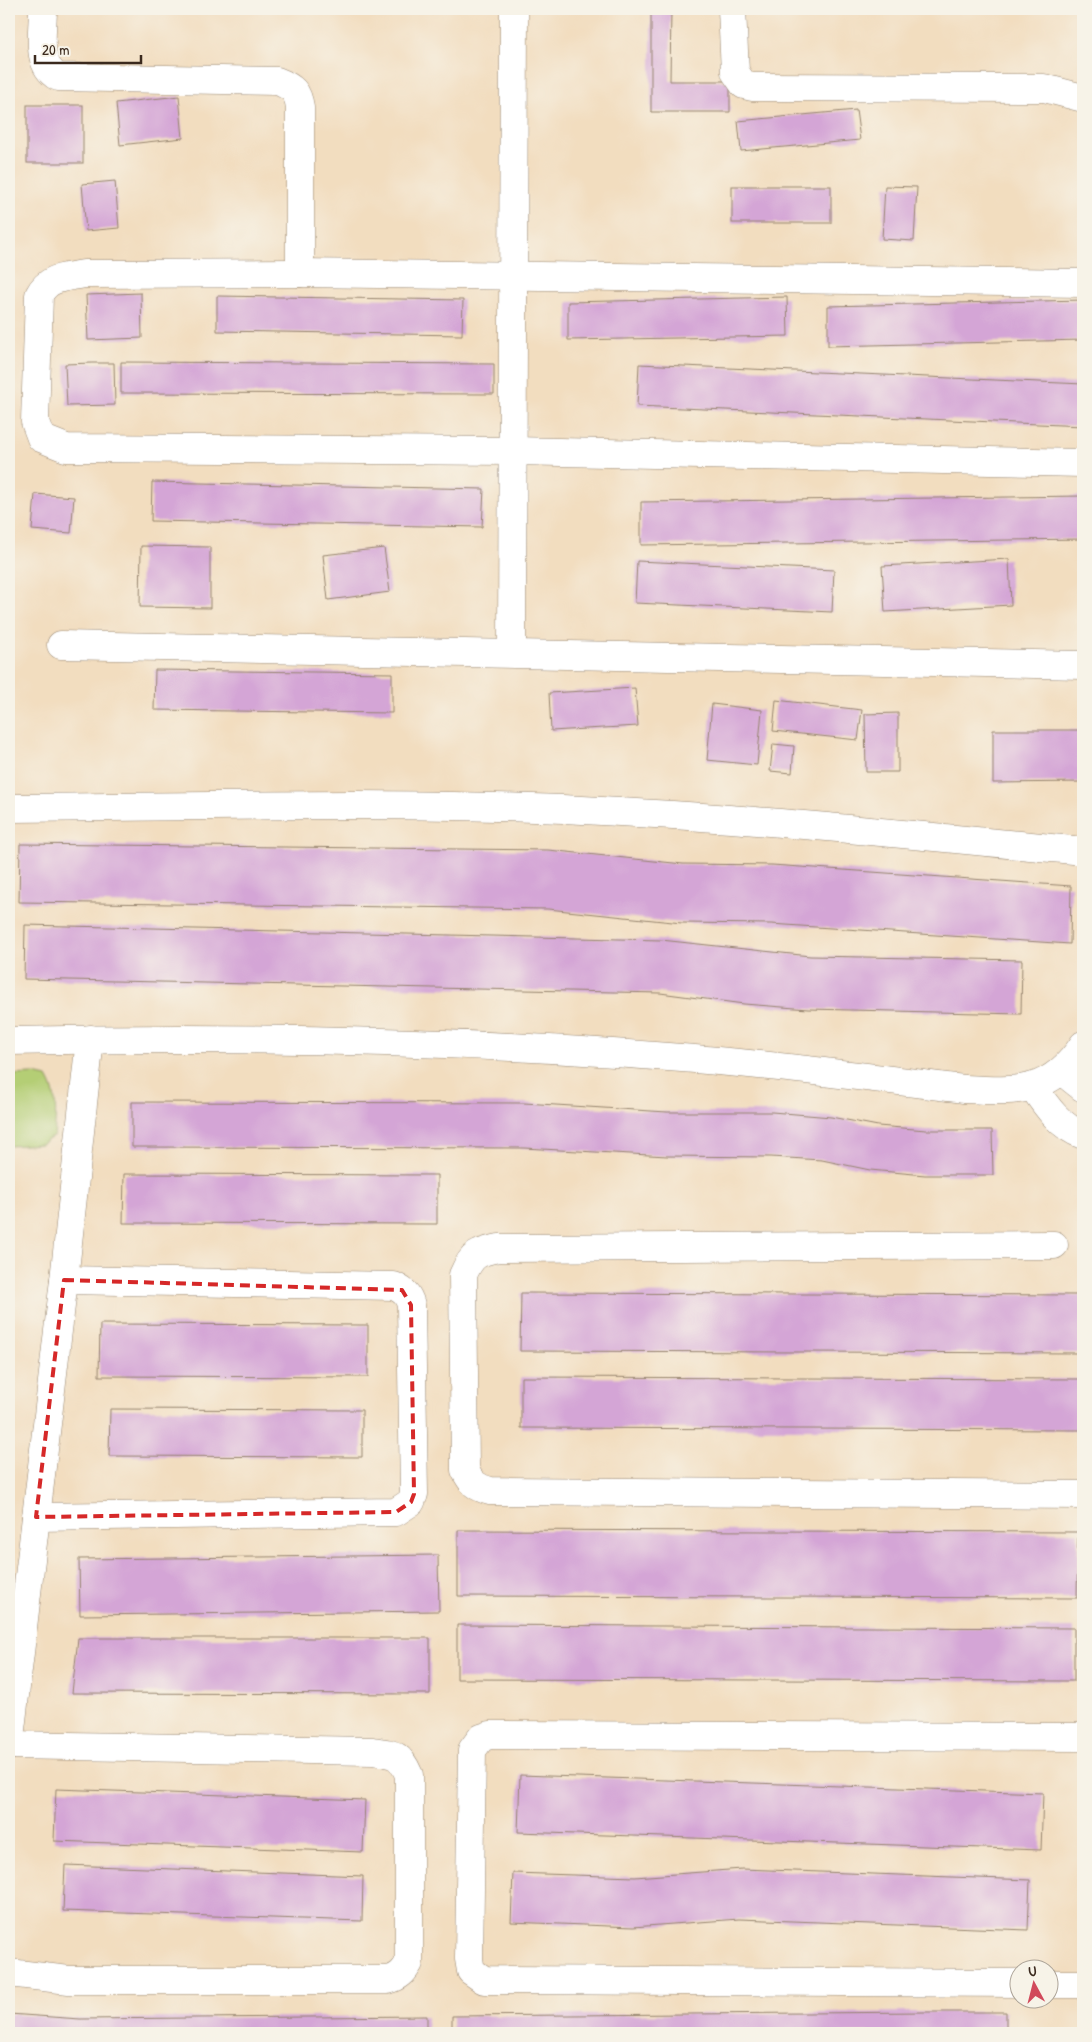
<svg xmlns="http://www.w3.org/2000/svg" width="1092" height="2042" font-family="'Patrick Hand',sans-serif">
  <rect width="100%" height="100%" fill="#f7f3e8"/>
  <filter id="ink" filterUnits="userSpaceOnUse"><feTurbulence type="fractalNoise" baseFrequency=".02" numOctaves="2"/><feDisplacementMap in="SourceGraphic" scale="10" xChannelSelector="R" yChannelSelector="G"/><feConvolveMatrix kernelMatrix="1 2 1 2 8 2 1 2 1" color-interpolation-filters="sRGB"/></filter>
  <filter id="wash" filterUnits="userSpaceOnUse"><feTurbulence type="fractalNoise" baseFrequency=".0096" numOctaves="4" result="noise"/><feDisplacementMap in="SourceGraphic" scale="20" xChannelSelector="R" yChannelSelector="G"/><feGaussianBlur stdDeviation="1.12" result="paint"/><feColorMatrix in="noise" values="0 0 0 0 0 0 0 0 0 0 0 0 0 0 0 0 0 1.4 0 .05"/><feComposite in="paint" operator="in"/></filter>
  <g filter="url(#wash)">
    <rect width="100%" height="100%" fill="#f2ddbf"/>
    <path fill="#b4ce74" stroke="#787c49" d="M34,1074l13,3c11,18 9,38 7,59l-13,8 -32,2v-71z"/>
    <g id="blocks">
      <g fill="#d4a5d6">
        <polygon points="651,9 671,9 670,81 730,81 730,112 651,112"/>
        <polygon points="179,96 183,138 120,145 116,103"/>
        <rect x="27" y="105" width="56" height="58"/>
        <polygon points="856,110 860,140 741,151 738,121"/>
        <polygon points="115,181 119,228 86,231 82,184"/>
        <rect x="732" y="186" width="99" height="37"/>
        <polygon points="885,186 917,187 914,241 882,239"/>
        <polygon points="141,293 142,338 88,340 86,295"/>
        <polygon points="217,296 463,300 462,335 217,331"/>
        <polygon points="787,297 788,336 568,340 568,302"/>
        <polygon points="1083,300 1083,340 828,346 828,306"/>
        <polygon points="121,362 494,364 494,394 121,393"/>
        <polygon points="92,363 114,363 115,405 67,406 65,364"/>
        <polygon points="639,364 1083,384 1083,426 637,406"/>
        <polygon points="152,482 484,489 482,527 151,521"/>
        <polygon points="35,494 74,497 71,533 32,530"/>
        <polygon points="1083,496 1083,539 641,545 641,502"/>
        <polygon points="141,546 210,547 210,608 140,607"/>
        <polygon points="384,548 390,592 328,600 323,555"/>
        <polygon points="1009,559 1011,605 885,612 882,566"/>
        <polygon points="637,561 834,570 832,612 635,603"/>
        <polygon points="155,670 392,673 392,713 154,710"/>
        <polygon points="635,688 638,726 551,731 549,693"/>
        <polygon points="776,700 862,710 858,740 773,731"/>
        <polygon points="712,704 762,710 757,765 707,760"/>
        <polygon points="898,713 898,772 866,772 865,714"/>
        <polygon points="993,730 1083,730 1083,782 993,783"/>
        <polygon points="773,744 794,746 792,773 770,771"/>
        <polygon points="20,844 548,850 683,864 772,865 1071,886 1070,944 771,924 682,923 548,909 19,902"/>
        <polygon points="25,925 661,940 810,956 1022,960 1021,1014 808,1009 744,1004 660,993 24,979"/>
        <polygon points="132,1102 524,1103 667,1112 772,1112 831,1117 878,1126 926,1130 992,1130 993,1175 925,1175 870,1170 822,1160 771,1157 667,1156 524,1148 132,1147"/>
        <polygon points="124,1174 437,1175 437,1224 123,1223"/>
        <polygon points="521,1293 1083,1295 1083,1353 520,1351"/>
        <polygon points="100,1324 368,1325 368,1377 99,1376"/>
        <polygon points="521,1377 1083,1379 1083,1430 521,1428"/>
        <polygon points="110,1409 362,1410 362,1457 109,1456"/>
        <polygon points="458,1530 1078,1532 1077,1598 458,1596"/>
        <polygon points="438,1555 439,1611 80,1615 79,1559"/>
        <polygon points="457,1625 1074,1628 1074,1681 457,1679"/>
        <polygon points="78,1638 430,1638 430,1694 72,1693"/>
        <polygon points="520,1775 1043,1793 1041,1850 518,1832"/>
        <polygon points="56,1789 365,1800 363,1852 54,1841"/>
        <polygon points="65,1865 363,1876 362,1921 63,1911"/>
        <polygon points="742,1869 1030,1880 1028,1930 739,1919 633,1927 511,1922 513,1873 635,1877"/>
        <polygon points="925,2012 1006,2012 1006,2033 452,2033 452,2016"/>
        <polygon points="9,2014 80,2019 427,2016 427,2033 9,2033"/>
      </g>
    </g>
  </g>
  <g filter="url(#ink)">
    <use href="#blocks" fill-opacity="0" stroke="#96846e" stroke-width="1"/>
    <g fill="none" stroke-linecap="round" stroke-linejoin="round">
      <defs>
        <g id="minor">
          <path d="M43,9c0,23 -8,55 15,68l219,4c16,6 21,11 23,27v165"/>
          <polyline points="732,9 735,72 744,85 752,87 1044,88 1083,98"/>
          <path d="M1083,283l-783,-10 -216,1c-19,4 -35,2 -45,21l-4,127 6,16 25,10 447,3 570,12"/>
          <polyline points="61,645 1083,665"/>
          <polyline points="512,653 514,9"/>
          <path d="M9,808c203,-1 408,-8 611,4 155,8 309,25 463,39"/>
          <path d="M9,1041c219,-5 440,-1 659,16 99,7 198,20 296,32 55,3 86,5 119,-44"/>
          <polyline points="1063,1072 1083,1088"/>
          <path d="M1033,1087c13,19 27,40 50,48"/>
          <path d="M1054,1245l-555,3c-21,4 -27,6 -36,27l2,195c6,13 11,17 25,21l593,4"/>
          <path d="M36,1517l360,-5 15,-10 3,-8 -3,-189c-3,-11 -7,-14 -17,-19l-330,-6"/>
          <polyline points="9,1746 64,1280 90,1039"/>
          <path d="M9,1973l60,7h319c11,-3 15,-7 21,-17v-188c-9,-21 -14,-21 -36,-24l-364,-6"/>
          <polyline points="1020,1983 484,1980 471,1971 469,1959 472,1750 481,1738 490,1735 1083,1737"/>
          <polyline points="1050,1984 1083,1984"/>
        </g>
      </defs>
      <use href="#minor" stroke="#96846e" stroke-width="29"/>
      <use href="#minor" stroke="#fff" stroke-width="28"/>
    </g>
  </g>
  <path fill="none" stroke="#d62828" stroke-width="4" stroke-dasharray="10 6" stroke-linejoin="round" d="M64,1280l338,10 9,15 3,189 -3,8 -15,10 -360,5z"/>
  <rect width="1092" height="2042" fill="none" stroke="#f7f3e8" stroke-width="30"/>
  <g transform="translate(1034 1984) rotate(353)"><circle r="24" fill="#f7f3e8" stroke="#aca397"/>
  <path d="M0-4L9 19L0 12L-9 19Z" fill="#d1495b"/>
  <text y="-8" font-size="14" font-weight="bold" text-anchor="middle" fill="#3b2a1e">U</text>
  </g>
  <path d="M35 55v8h106v-8" fill="none" stroke="#3b2a1e" stroke-width="2.5"/>
  <text x="42" y="55" font-size="15" fill="#3b2a1e" stroke="#f7f3e8" stroke-width="4" paint-order="stroke">20 m</text>
</svg>
